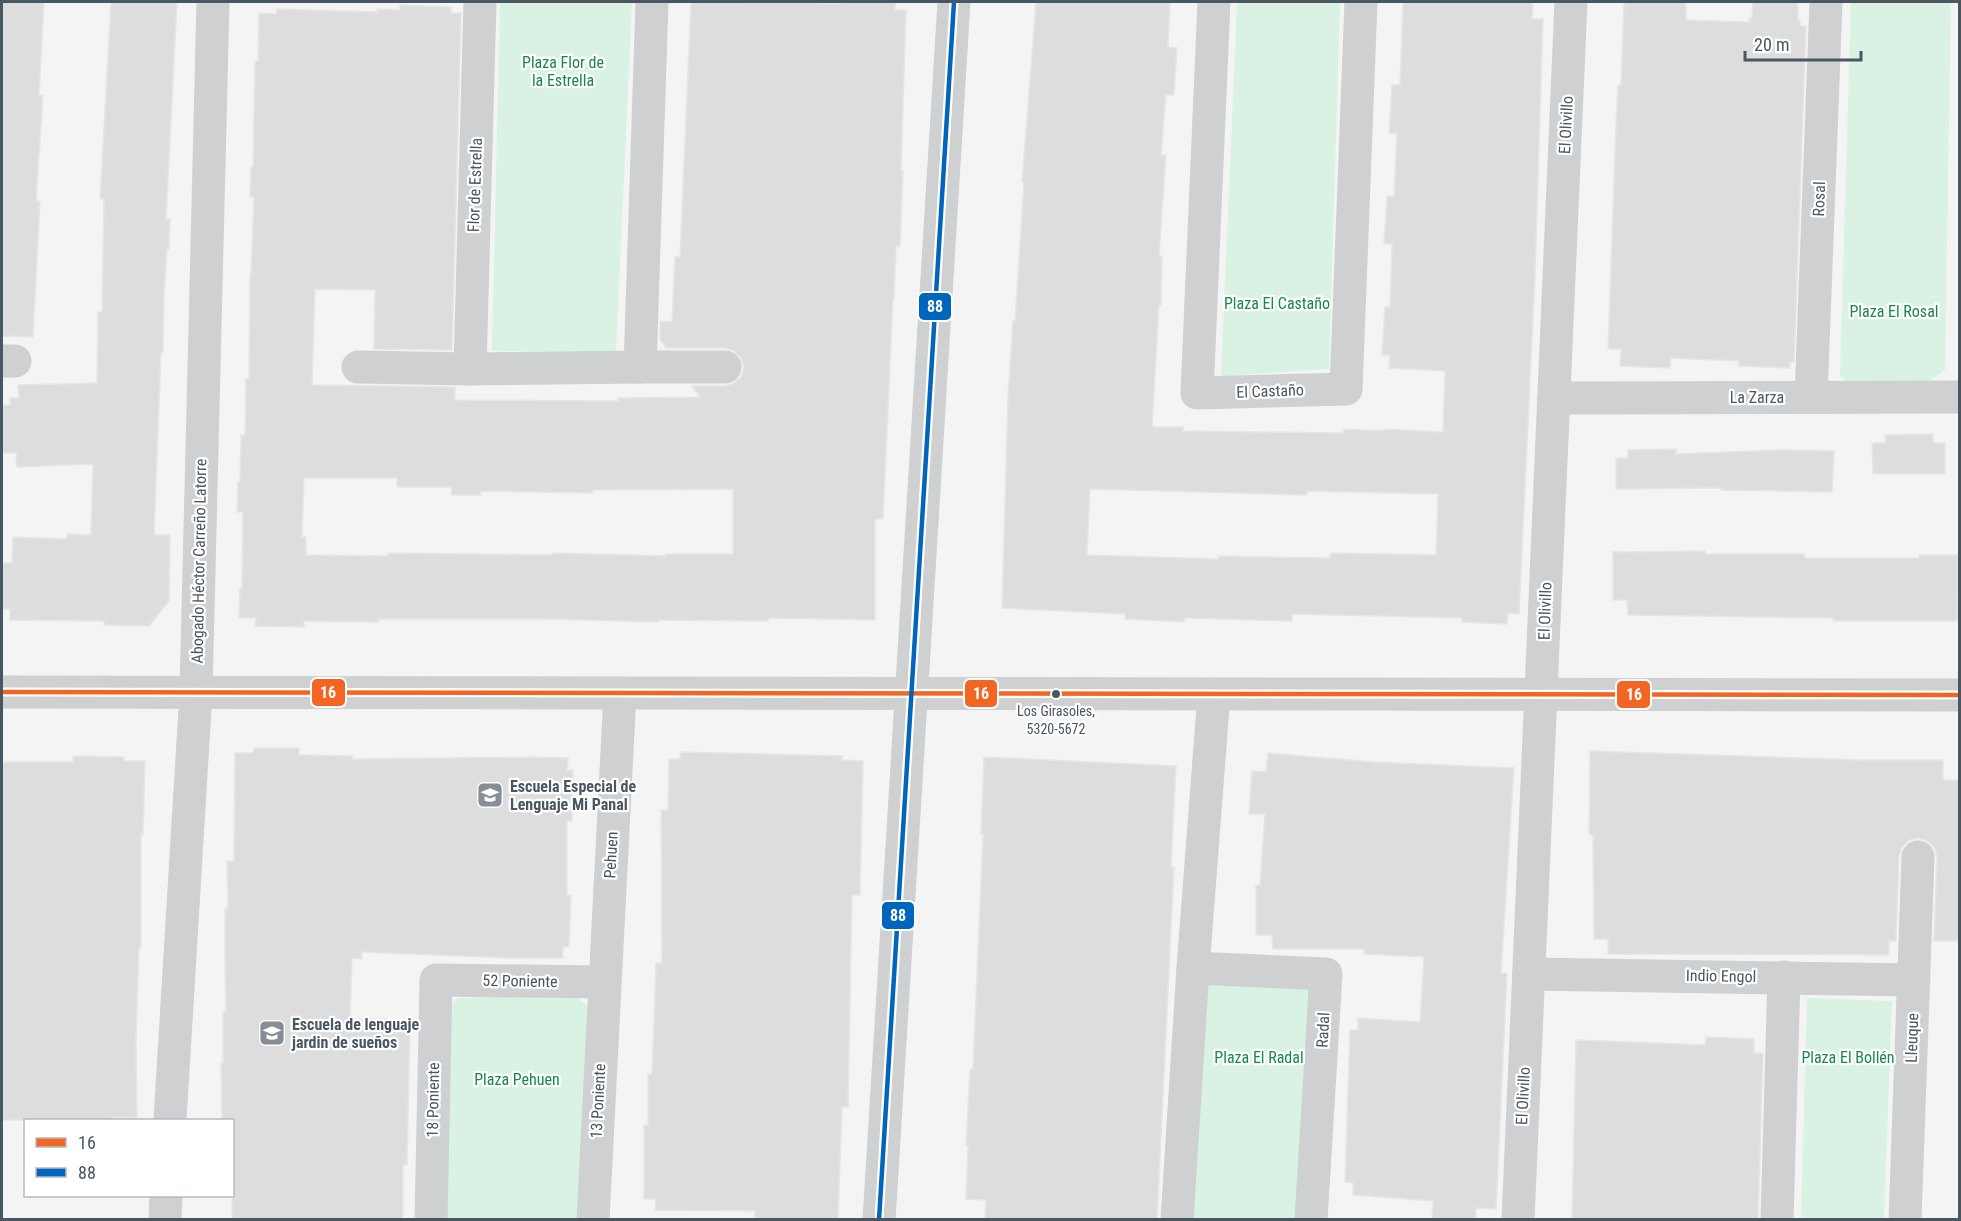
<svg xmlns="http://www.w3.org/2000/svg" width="1961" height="1221" font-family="'Roboto Condensed',sans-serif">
  <rect width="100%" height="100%" fill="#f4f4f4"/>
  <g fill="#d9f2e3">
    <polygon points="500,2 632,2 616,351 492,351"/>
    <polygon points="1237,2 1340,2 1329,369 1221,376"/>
    <polygon points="1851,2 1951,2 1945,370 1920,387 1855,389 1840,376"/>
    <polygon points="1207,985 1322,988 1306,1219 1192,1220"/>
    <polygon points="572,994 590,1008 582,1219 442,1220 449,1009 458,998"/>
    <polygon points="1807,998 1892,1001 1884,1219 1801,1219"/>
  </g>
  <g fill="#ddddde" stroke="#e5e6e7" stroke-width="1.5" fill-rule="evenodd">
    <polygon points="2,2 44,2 39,95 43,95 36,201 40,201 33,337 2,336"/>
    <polygon points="111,2 177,2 166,219 170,219 169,249 167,249 164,296 163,352 161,352 154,535 170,535 169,601 149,626 104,625 104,621 10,620 10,609 2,609 2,563 12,563 13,537 67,539 67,534 91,535 93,464 17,467 16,453 2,453 2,405 10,405 10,398 19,398 18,385 97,383 98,312 102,312 104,199 100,199"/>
    <path d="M691,2l151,1v-1h53v8h11l-5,161h2l-3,76 -4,-1 -2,53h-1l-10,220h-8v101l-107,-2v3l-109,-1 -1,2 -112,-3h-167v3l-75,-1v6l-49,-1 1,-8h-17l1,-30h2l1,-76h-6l1,-30h2l1,-47h4l1,-56h3l1,-105h1l3,-77h-4l1,-30h2l2,-106h3l1,-48 17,1 1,-5 100,3v-3l23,1v-5l51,2v6h10l-9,337 -78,-1 1,-59 -60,-1 -3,96 143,2v13l163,1v-3l82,-1 -8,-11h33l9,-3 7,-6 3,-9 -3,-10 -7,-7 -9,-3h-59l-6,-9v-18l12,1 3,-66 5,1zM304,478h93v9h54l1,8h29v-4l111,2 1,-3 140,-1v65h-67v2l-114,-3v2l-164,-2v3l-82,-1v-18h-4z"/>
    <path d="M1036,2h134l-2,45 9,1 -3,47h-8l-5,60h5l-7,101h3l-1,49h-2l-7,122h31v4l161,2v-4l40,2v-2l59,3 2,-61 -56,-3 1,-13h-8l3,-48h5l2,-63h-8l3,-48h7l3,-62 -8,-1 3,-48h8l3,-83h130l-1,17h11l-8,257 -16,338 -11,-1 -1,11 -45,-2v-4l-170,-4v7l-107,-3v4l-60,-3v-5l-123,-6 6,-212 5,-75h2l9,-139h-2zM1090,489l217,6v-4l131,3 -2,61 -106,-2v5l-112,-2v3l-131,-4z"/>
    <polygon points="1624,2 1686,2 1686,20 1750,22 1749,18 1752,18 1753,2 1798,2 1798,20 1800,20 1800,26 1806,26 1794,362 1790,362 1790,368 1739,366 1739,361 1671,358 1670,368 1620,366 1621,349 1608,349 1616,125 1618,85 1621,85"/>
    <polygon points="1933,434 1933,443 1945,443 1945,474 1873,474 1872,443 1885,443 1885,435"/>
    <polygon points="1676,449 1676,454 1783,450 1834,451 1832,492 1721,490 1721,488 1616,489 1616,458 1628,458 1628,450"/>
    <polygon points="1705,551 1705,554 1804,554 1805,558 1919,558 1919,555 1958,555 1957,621 1833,621 1833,618 1628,615 1627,600 1613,600 1613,552"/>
    <polygon points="254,748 299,748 299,755 353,756 353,759 531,757 568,758 567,770 573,770 572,821 567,821 567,895 571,895 569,947 563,947 563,958 508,958 362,952 362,959 352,958 350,1019 387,1019 387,1024 410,1024 407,1165 403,1165 403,1220 232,1220 232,1120 222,1120 221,1063 223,1063 223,1012 226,1012 225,963 225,908 228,909 227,861 234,861 235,753 253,753"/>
    <polygon points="1590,751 1863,760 1943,760 1943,780 1959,780 1959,941 1934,941 1937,857 1935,849 1928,841 1918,838 1910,840 1902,847 1899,856 1896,941 1889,941 1889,955 1608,954 1608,939 1594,939 1593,835 1589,835"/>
    <polygon points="680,752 842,756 842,760 863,761 860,895 852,895 848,1107 842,1107 838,1219 769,1220 755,1218 755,1211 655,1210 656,1199 644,1199 644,1125 648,1125 648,1074 652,1074 656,963 662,963 661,810 668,810 669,759 680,759"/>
    <polygon points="1268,753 1373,762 1514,768 1501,973 1507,973 1496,1209 1476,1208 1476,1220 1432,1220 1433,1201 1353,1195 1353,1183 1345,1182 1350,1030 1358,1030 1358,1018 1420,1022 1424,957 1364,954 1364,949 1273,949 1272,935 1256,935 1256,885 1260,885 1265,814 1249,814 1252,771 1266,772"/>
    <polygon points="73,756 124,757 124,761 145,761 143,835 141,834 141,948 139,948 136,1040 137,1118 112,1117 112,1120 2,1120 2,762 73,762"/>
    <polygon points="984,757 1176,766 1171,867 1174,867 1157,1220 985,1220 986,1200 966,1199 968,1146 966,1146 970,1069 973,1069 975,1021 983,834 981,834"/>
    <polygon points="1706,1037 1754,1039 1754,1053 1763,1053 1758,1220 1572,1220 1576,1040 1705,1045"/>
  </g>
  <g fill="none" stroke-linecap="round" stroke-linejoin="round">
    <g stroke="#ced0d2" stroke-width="33">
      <polyline points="480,2 470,369 640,367 652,2"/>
      <polyline points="1214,2 1197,393 1346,389 1361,2"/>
      <polyline points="2,361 15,361"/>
      <polyline points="358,367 470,369"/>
      <polyline points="640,367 725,367"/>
      <polyline points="1811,397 1826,2"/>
      <polyline points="1554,398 1960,397"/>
      <polyline points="2,692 1960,695"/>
      <polyline points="1193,968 1214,694"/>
      <polyline points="1529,974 1914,980"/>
      <polyline points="170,1120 196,692 213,2"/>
      <polyline points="165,1220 166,1196"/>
      <polyline points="431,1220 436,980 604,982"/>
      <polyline points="593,1220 620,693"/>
      <polyline points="879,1220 954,2"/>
      <polyline points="1177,1220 1193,968 1326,974 1311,1220"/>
      <polyline points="1518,1220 1571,2"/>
      <polyline points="1777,1220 1784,977"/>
      <polyline points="1905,1220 1918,857"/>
    </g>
    <defs>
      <polyline id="bus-1" points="2,692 1960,695"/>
      <polyline id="bus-2" points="879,1220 954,2"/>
    </defs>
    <use href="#bus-1" stroke="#fff" stroke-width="9"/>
    <use href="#bus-2" stroke="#fff" stroke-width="9"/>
    <use href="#bus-1" stroke="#f26522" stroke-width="4.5"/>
    <use href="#bus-2" stroke="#0065bd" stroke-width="4.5"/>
  </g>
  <defs>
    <symbol id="school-square" viewBox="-11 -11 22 22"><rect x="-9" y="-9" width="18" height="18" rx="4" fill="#868d94" stroke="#fff"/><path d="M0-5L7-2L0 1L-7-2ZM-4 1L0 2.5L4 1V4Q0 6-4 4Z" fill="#fff"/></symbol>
  </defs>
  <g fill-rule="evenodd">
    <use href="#school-square" x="475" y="780" width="30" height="30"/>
    <use href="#school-square" x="257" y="1018" width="30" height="30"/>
  </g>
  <circle fill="#4a5661" stroke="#fff" stroke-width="2" cx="1056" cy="694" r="5"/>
  <g text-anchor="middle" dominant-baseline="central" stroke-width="4.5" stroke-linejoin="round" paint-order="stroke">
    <g font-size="14" fill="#4a5661" stroke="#fff">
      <text x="1056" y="711">Los Girasoles,<tspan x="1056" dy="18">5320-5672</tspan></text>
    </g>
    <g font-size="16" fill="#17864f" stroke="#fff">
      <text x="563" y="62">Plaza Flor de<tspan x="563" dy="18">la Estrella</tspan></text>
      <text x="1277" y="303">Plaza El Castaño</text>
      <text x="1894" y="311">Plaza El Rosal</text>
      <text x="1259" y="1057">Plaza El Radal</text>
      <text x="1848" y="1057">Plaza El Bollén</text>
      <text x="517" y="1079">Plaza Pehuen</text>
    </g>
    <g font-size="16" fill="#4a5661" stroke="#fff">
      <text transform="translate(1566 125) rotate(-87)">El Olivillo</text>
      <text transform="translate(475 185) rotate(-88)">Flor de Estrella</text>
      <text transform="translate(1819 199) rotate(-88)">Rosal</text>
      <text transform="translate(1270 391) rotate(-2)">El Castaño</text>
      <text x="1757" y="397">La Zarza</text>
      <text transform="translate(199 561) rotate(-89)">Abogado Héctor Carreño Latorre</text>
      <text transform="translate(1545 611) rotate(-88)">El Olivillo</text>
      <text transform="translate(611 855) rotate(-87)">Pehuen</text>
      <text transform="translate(1721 976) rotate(1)">Indio Engol</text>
      <text transform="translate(520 981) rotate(1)">52 Poniente</text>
      <text transform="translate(1323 1030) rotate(-87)">Radal</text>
      <text transform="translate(1912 1038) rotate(-88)">Lleuque</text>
      <text transform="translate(1523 1096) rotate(-87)">El Olivillo</text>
      <text transform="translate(433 1100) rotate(-89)">18 Poniente</text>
      <text transform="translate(598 1101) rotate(-87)">13 Poniente</text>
    </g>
    <g font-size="16" font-weight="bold" fill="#4a5661" stroke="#fff" text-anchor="start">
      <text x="510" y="786">Escuela Especial de<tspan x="510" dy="18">Lenguaje Mi Panal</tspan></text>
      <text x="292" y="1024">Escuela de lenguaje<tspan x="292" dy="18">jardin de sueños</tspan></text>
    </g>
  </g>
  <g stroke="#fff" stroke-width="2">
    <rect x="918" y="292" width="34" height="29" rx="6" fill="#0065bd"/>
    <rect x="311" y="678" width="35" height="29" rx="6" fill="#f26522"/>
    <rect x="964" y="679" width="34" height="29" rx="6" fill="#f26522"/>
    <rect x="1616" y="680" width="35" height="29" rx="6" fill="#f26522"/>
    <rect x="881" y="901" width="34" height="29" rx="6" fill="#0065bd"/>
  </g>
  <g font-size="16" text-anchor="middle" font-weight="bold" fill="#fff">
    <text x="935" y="312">88</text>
    <text x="328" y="698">16</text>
    <text x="981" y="699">16</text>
    <text x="1634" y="700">16</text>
    <text x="898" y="921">88</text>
  </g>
  <rect width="1961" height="1221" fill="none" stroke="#4a5661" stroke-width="6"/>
  <rect x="24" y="1119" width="210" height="78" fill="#ffffff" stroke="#b7bbc0" stroke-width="1.5"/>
  <rect x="36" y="1138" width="30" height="9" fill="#f26522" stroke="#b7bbc0" stroke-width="1.5"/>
  <text x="78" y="1149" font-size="18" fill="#4a5661">16</text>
  <rect x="36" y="1168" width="30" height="9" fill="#0065bd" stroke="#b7bbc0" stroke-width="1.5"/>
  <text x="78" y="1179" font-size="18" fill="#4a5661">88</text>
  <path d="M1745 51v9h116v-9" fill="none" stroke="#4a5661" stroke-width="3"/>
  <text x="1754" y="51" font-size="18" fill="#4a5661" stroke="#ffffff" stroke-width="4.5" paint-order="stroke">20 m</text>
</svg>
